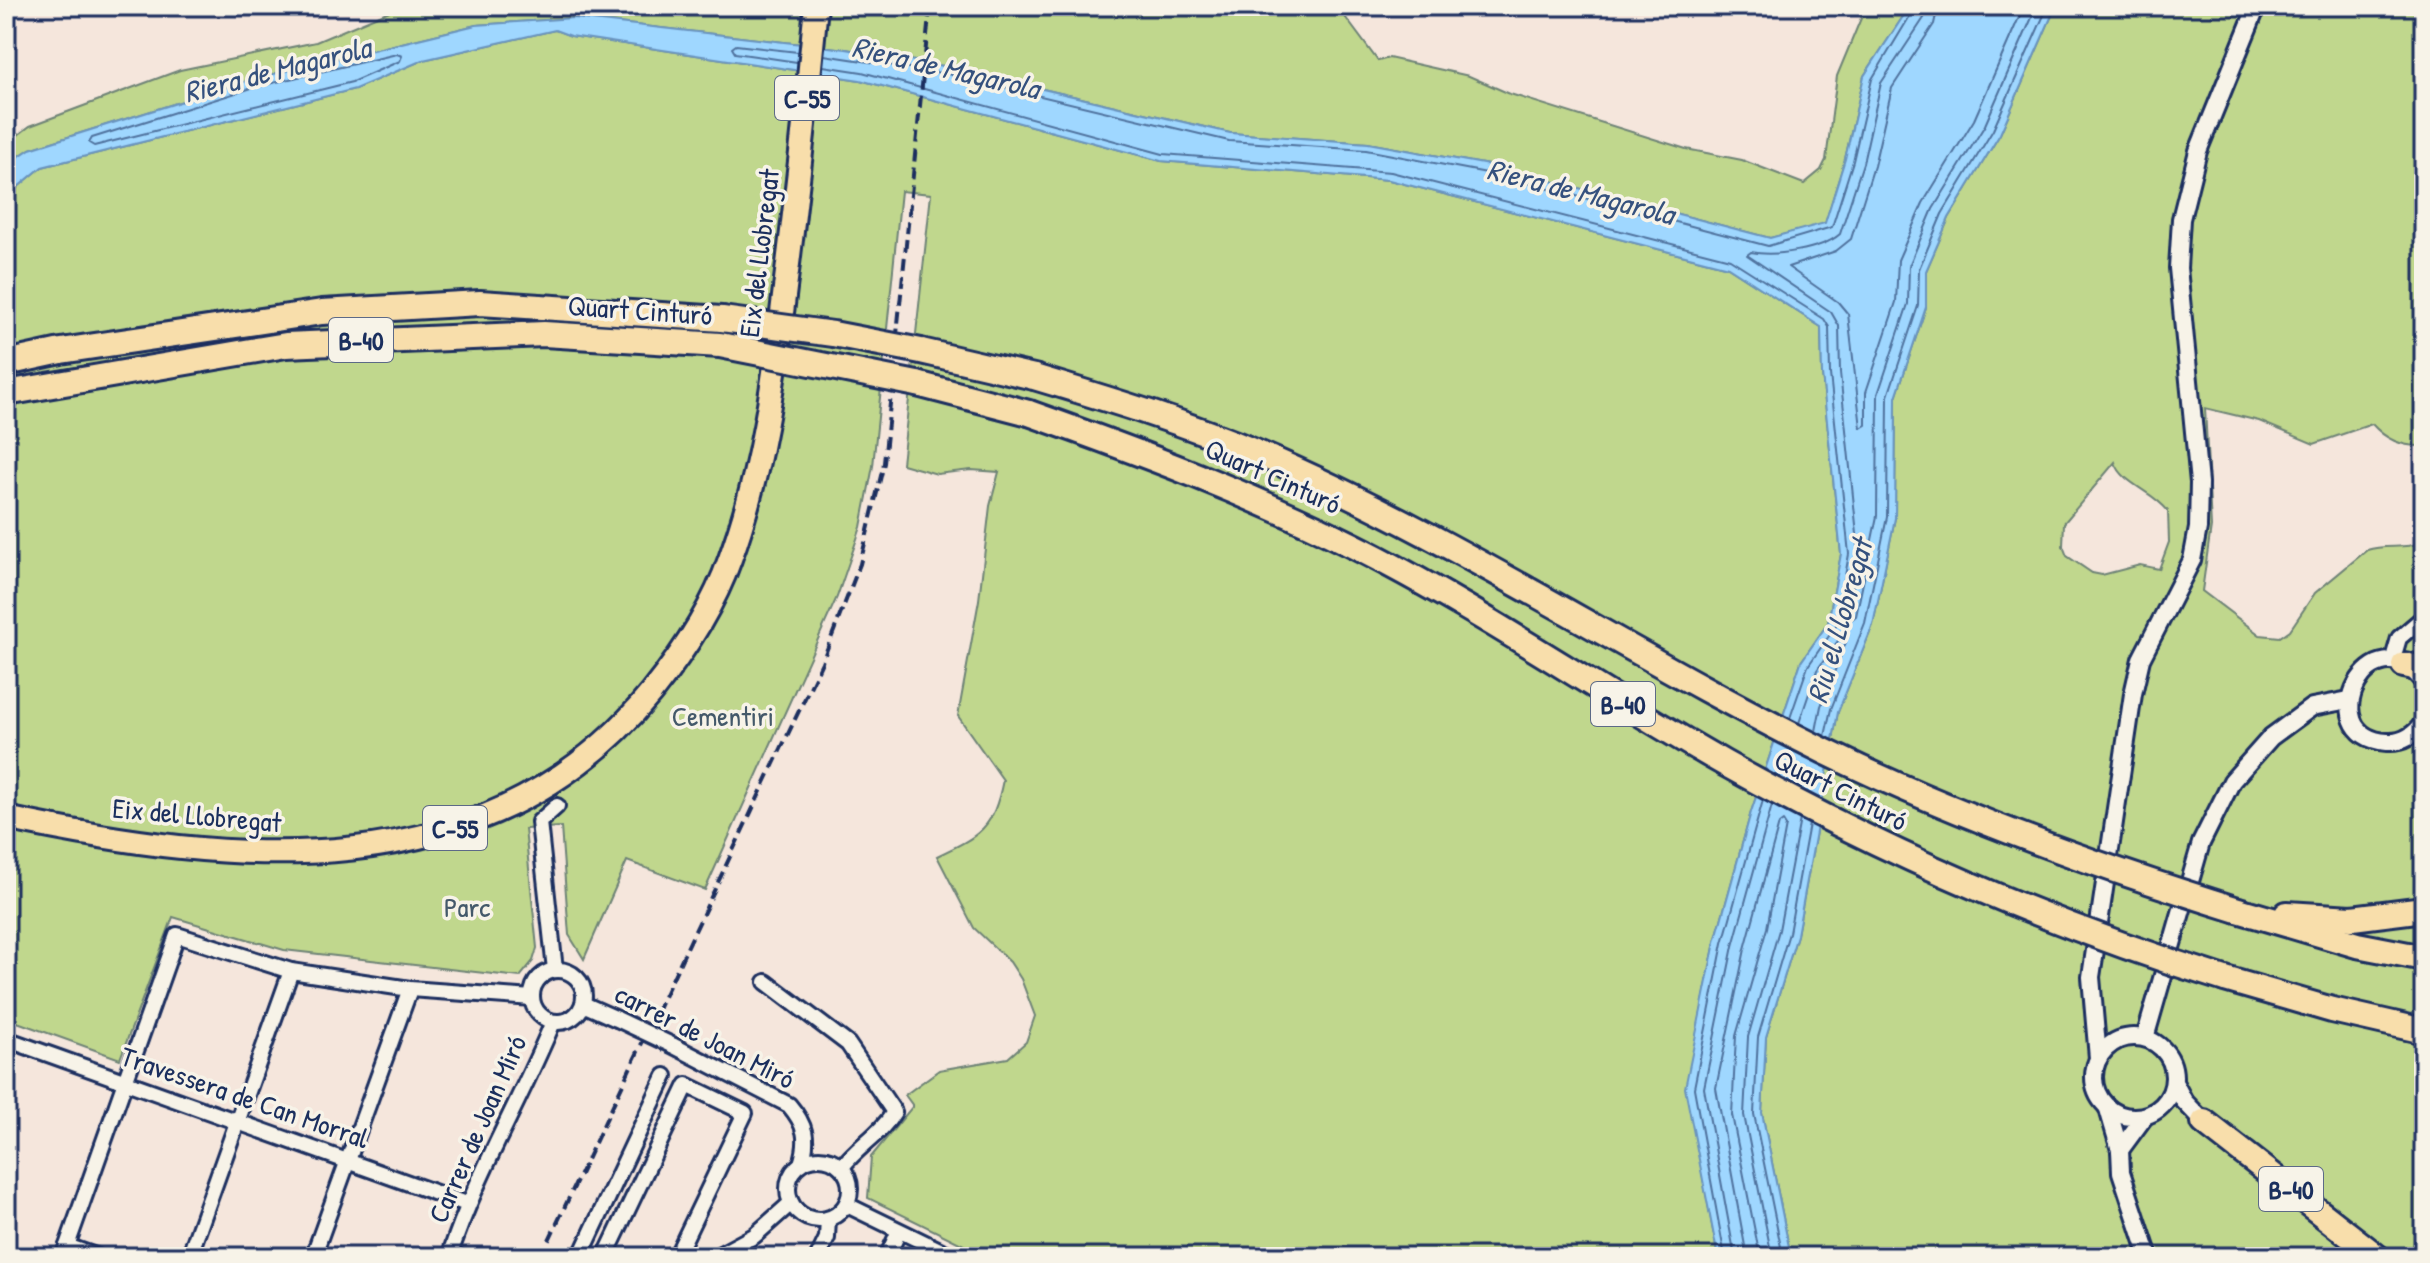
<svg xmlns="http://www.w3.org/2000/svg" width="2430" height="1263" font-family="'Patrick Hand',sans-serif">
  <rect width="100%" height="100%" fill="#f5e6dc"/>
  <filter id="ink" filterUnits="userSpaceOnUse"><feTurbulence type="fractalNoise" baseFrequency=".0125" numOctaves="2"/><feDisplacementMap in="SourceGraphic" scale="16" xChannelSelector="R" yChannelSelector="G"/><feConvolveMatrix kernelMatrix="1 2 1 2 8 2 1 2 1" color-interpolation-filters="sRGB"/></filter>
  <g filter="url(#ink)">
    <g fill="#c0d78d" stroke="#6e8376" stroke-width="2" fill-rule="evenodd">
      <polygon points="401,6 1314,6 1343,14 1378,61 1389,58 1469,76 1510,94 1686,149 1742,160 1804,184 1821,170 1826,160 1837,76 1866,6 1910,6 1864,76 1845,159 1825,224 1770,238 1494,166 1368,143 1230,133 949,67 846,49 574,18 476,25 253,79 30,149 6,165 6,144 30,126 180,70 316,42"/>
      <path d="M2056,6h368v440c-21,1 -38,-6 -52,-22l-58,20 -55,-23 -54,-13 6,119 -9,64 58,44 20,2 10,-7 25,-37 52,-43c19,-7 39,1 57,-9v716h-633l-29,-144 4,-76 31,-102 41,-223 35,-87 22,-107 1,-121 30,-90v-36l23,-53 51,-84zM2115,462c7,22 38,29 53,49l1,31 -10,27 -19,-4 -38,10 -10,-2 -25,-17 -4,-10 1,-23z"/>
      <path d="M555,30l16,6 289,44 301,81 228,19 339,87 93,60 1,47 19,180 -13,69 -27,39 -50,150 -36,130 -29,146 32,169h-730l-120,-59 3,-41 42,-51 -8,-11 34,-25 69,-12 18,-16 9,-26 -14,-37 -11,-17 -36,-34 -37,-72c44,-21 56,-27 66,-76l-45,-64 21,-116 11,-94 9,-34 -28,-2 -34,4 -35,-10 29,-270 -30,-3 -28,275 -12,61 -24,70 -132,293 -78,-29 -43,98 -15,-24 -8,-108 -36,2 12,119 -4,13 -13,16 -236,-27 -111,-33 -53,142 -114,-41v-821l36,-30 313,-78 68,-29z"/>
    </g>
    <polygon fill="#9fd7ff" stroke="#6a94bf" stroke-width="2" points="1910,6 2056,6 2000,134 1949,218 1926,271 1926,307 1896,397 1895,518 1873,625 1838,712 1797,935 1766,1037 1762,1113 1791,1257 1718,1257 1685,1088 1715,942 1751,812 1801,662 1828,623 1841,554 1822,374 1821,327 1728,267 1389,180 1161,161 860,80 571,36 555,30 423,60 355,89 42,167 6,197 6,165 30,149 253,79 476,25 574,18 846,49 949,67 1230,133 1368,143 1494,166 1770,238 1825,223 1845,159 1864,76"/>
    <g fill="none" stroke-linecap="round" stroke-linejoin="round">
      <g stroke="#50729e" stroke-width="2">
        <path d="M1926,6l-2,12 -43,65 -18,80 -23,71c-18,16 -67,23 -89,18l-4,3 84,57 8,14 1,47 19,180 -11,61 4,5 4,-3 21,-100 1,-122 30,-90 1,-38 24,-57 52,-84 52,-119"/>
        <polyline points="1938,6 1934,24 1892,88 1874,166 1851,239 1836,251 1788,267 1838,302 1848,314 1861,428 1866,425 1866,392 1896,302 1898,260 1923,203 1974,120 2024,6"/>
        <polygon points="397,54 402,56 400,61 352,82 94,146 89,143 92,138 255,87"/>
        <polyline points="824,55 948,74 1229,141 1366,150 1492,174 1768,246 1832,227 1853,161 1872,79 1916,6"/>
        <polyline points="797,62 735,53 732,48 736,45 798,52"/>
        <polyline points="823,66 862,72 1163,154 1391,172 1730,259 1824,319 1829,327 1830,374 1849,554 1836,626 1808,666 1790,718"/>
        <polyline points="1799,723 1817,670 1840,638 1845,637 1846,642 1821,706 1816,731"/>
        <polyline points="1825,736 1831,709 1865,623 1887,517 1888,396 1918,306 1919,269 1942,214 1993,130 2048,6"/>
        <polyline points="1725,1257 1694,1088 1723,943 1763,800"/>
        <polyline points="1735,1257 1704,1088 1733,946 1772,805"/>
        <polyline points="1747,1257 1716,1088 1745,949 1779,824 1783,821 1786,826 1767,928 1736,1036 1732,1115 1760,1257"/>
        <polyline points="1772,1257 1744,1115 1748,1037 1779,930 1800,819"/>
        <polyline points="1783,1257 1754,1114 1758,1037 1789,933 1809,824"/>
      </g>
      <defs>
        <g id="minor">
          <polyline points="2392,662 2399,638 2424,617"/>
          <polyline points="555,970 539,822 557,806"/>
          <circle cx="558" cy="996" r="26"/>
          <path d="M766,982l82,62 46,68c-13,22 -36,34 -52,55"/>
          <polyline points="583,1004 617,1019"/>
          <polyline points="6,1039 467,1204"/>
          <path d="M672,1045l117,60c17,20 20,34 12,59"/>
          <circle cx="819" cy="1189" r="31"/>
          <polyline points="847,1205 954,1257"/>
          <polyline points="67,1246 98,1257"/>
          <polyline points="63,1257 177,935 291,971 410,989 532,998"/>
          <polyline points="189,1257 291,971"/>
          <polyline points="313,1257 410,989"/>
          <path d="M449,1257c27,-82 71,-155 104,-235"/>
          <polyline points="580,1257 665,1076"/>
          <polyline points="605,1257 687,1085 745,1113 676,1257"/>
          <polyline points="715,1257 754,1236 791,1203"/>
          <polyline points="818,1257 827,1238 828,1219"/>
          <polyline points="887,1257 899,1231"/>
        </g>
        <g id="tertiary">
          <path d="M2424,683c-52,-71 -115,53 -37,59 16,1 28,-7 37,-20"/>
          <circle cx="2134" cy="1077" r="40"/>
          <polyline points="2145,1038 2201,843 2232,781 2271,737 2312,707 2349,700"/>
          <polyline points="2098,1058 2091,977 2133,694 2141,659 2192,560 2198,528 2199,483 2178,268 2181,219 2198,151 2257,6"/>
          <polyline points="2174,1082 2184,1101 2204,1122"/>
          <polyline points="2108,1109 2120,1150 2121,1172 2149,1257"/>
          <polyline points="2120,1150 2145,1116"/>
        </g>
        <path id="trunk" d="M6,818c225,48 482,75 645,-125 32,-40 62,-85 79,-134 32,-88 44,-178 55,-271 12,-94 22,-188 31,-282"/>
        <g id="motorway">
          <polyline points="921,351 1034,377"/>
          <polyline points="6,363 61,351 322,312 480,303 722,319"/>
          <polyline points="917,384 1029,413"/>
          <polyline points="6,393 286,345 544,334 720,345"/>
          <polyline points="2404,665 2424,669"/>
          <polyline points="2238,910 2357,945 2424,958"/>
          <polyline points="2287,914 2352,918 2424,909"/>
          <polyline points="2225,979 2332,1010 2424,1031"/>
          <polyline points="2204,1122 2377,1257"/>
        </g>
      </defs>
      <use href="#minor" stroke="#1b2f5e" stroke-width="20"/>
      <use href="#tertiary" stroke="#1b2f5e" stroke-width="22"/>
      <use href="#trunk" stroke="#1b2f5e" stroke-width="28"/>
      <use href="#motorway" stroke="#1b2f5e" stroke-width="30"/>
      <use href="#minor" stroke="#f7f3e8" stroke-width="14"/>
      <use href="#tertiary" stroke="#f7f3e8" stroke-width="16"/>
      <use href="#trunk" stroke="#f8deab" stroke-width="22"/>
      <use href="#motorway" stroke="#f8deab" stroke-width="24"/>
      <polyline stroke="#1b2f5e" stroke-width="4" stroke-dasharray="12 6" stroke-linecap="butt" points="541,1257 822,662 860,564 884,463 930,6"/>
      <defs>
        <polyline id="minor-bridge" points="617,1019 672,1045"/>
        <g id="motorway-bridge">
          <polyline points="722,319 833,334 921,351"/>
          <polyline points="720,345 917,384"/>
          <path d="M1034,377c77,23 153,46 226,77 196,84 373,203 564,297 133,65 272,115 414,159"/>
          <path d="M1029,413c110,39 217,79 321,131 129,64 248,148 374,219 159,89 326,162 501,216"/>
        </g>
      </defs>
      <use href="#minor-bridge" stroke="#1b2f5e" stroke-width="20" stroke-linecap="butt"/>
      <use href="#motorway-bridge" stroke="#1b2f5e" stroke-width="30" stroke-linecap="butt"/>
      <use href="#minor-bridge" stroke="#f7f3e8" stroke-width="14"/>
      <use href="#motorway-bridge" stroke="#f8deab" stroke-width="24"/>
    </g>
  </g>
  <g text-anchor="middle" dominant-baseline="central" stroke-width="7" stroke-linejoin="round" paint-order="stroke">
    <g fill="#f7f3e8" stroke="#5d6a87" stroke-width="2">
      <rect x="775" y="76" width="64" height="44" rx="6"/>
      <rect x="329" y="318" width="64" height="44" rx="6"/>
      <rect x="1591" y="682" width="64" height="44" rx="6"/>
      <rect x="423" y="806" width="64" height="44" rx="6"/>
      <rect x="2259" y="1167" width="64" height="44" rx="6"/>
    </g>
    <g font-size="26" font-weight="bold" fill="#1b2f5e">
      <text x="807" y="98">C-55</text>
      <text x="361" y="340">B-40</text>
      <text x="1623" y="704">B-40</text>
      <text x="455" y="828">C-55</text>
      <text x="2291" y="1189">B-40</text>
    </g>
    <g font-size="28" fill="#1b2f5e" stroke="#f7f3e8">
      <text transform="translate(759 253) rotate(-83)">Eix del Llobregat</text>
      <text transform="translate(640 310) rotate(4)">Quart Cinturó</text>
      <text transform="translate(1273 476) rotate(24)">Quart Cinturó</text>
      <text transform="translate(1841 790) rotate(27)">Quart Cinturó</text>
      <text transform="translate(197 815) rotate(5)">Eix del Llobregat</text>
      <text transform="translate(705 1036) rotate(27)">carrer de Joan Miró</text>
      <text transform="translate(245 1097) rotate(19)">Travessera de Can Morral</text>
      <text transform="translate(477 1129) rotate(-66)">Carrer de Joan Miró</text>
    </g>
    <g font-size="28" fill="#44596a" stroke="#f7f3e8">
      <text x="723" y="716">Cementiri</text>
      <text x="467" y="907">Parc</text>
    </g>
    <g font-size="30" font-style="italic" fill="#35517e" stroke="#f7f3e8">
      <text transform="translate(946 67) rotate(13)">Riera de Magarola</text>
      <text transform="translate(277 69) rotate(-14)">Riera de Magarola</text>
      <text transform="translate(1581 191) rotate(14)">Riera de Magarola</text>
      <text transform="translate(1839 621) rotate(-74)">Riu el Llobregat</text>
    </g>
  </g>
  <rect width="2430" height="1263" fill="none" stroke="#f7f3e8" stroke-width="32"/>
  <rect x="16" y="16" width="2398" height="1231" fill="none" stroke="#1b2f5e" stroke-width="3" filter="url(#ink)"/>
</svg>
